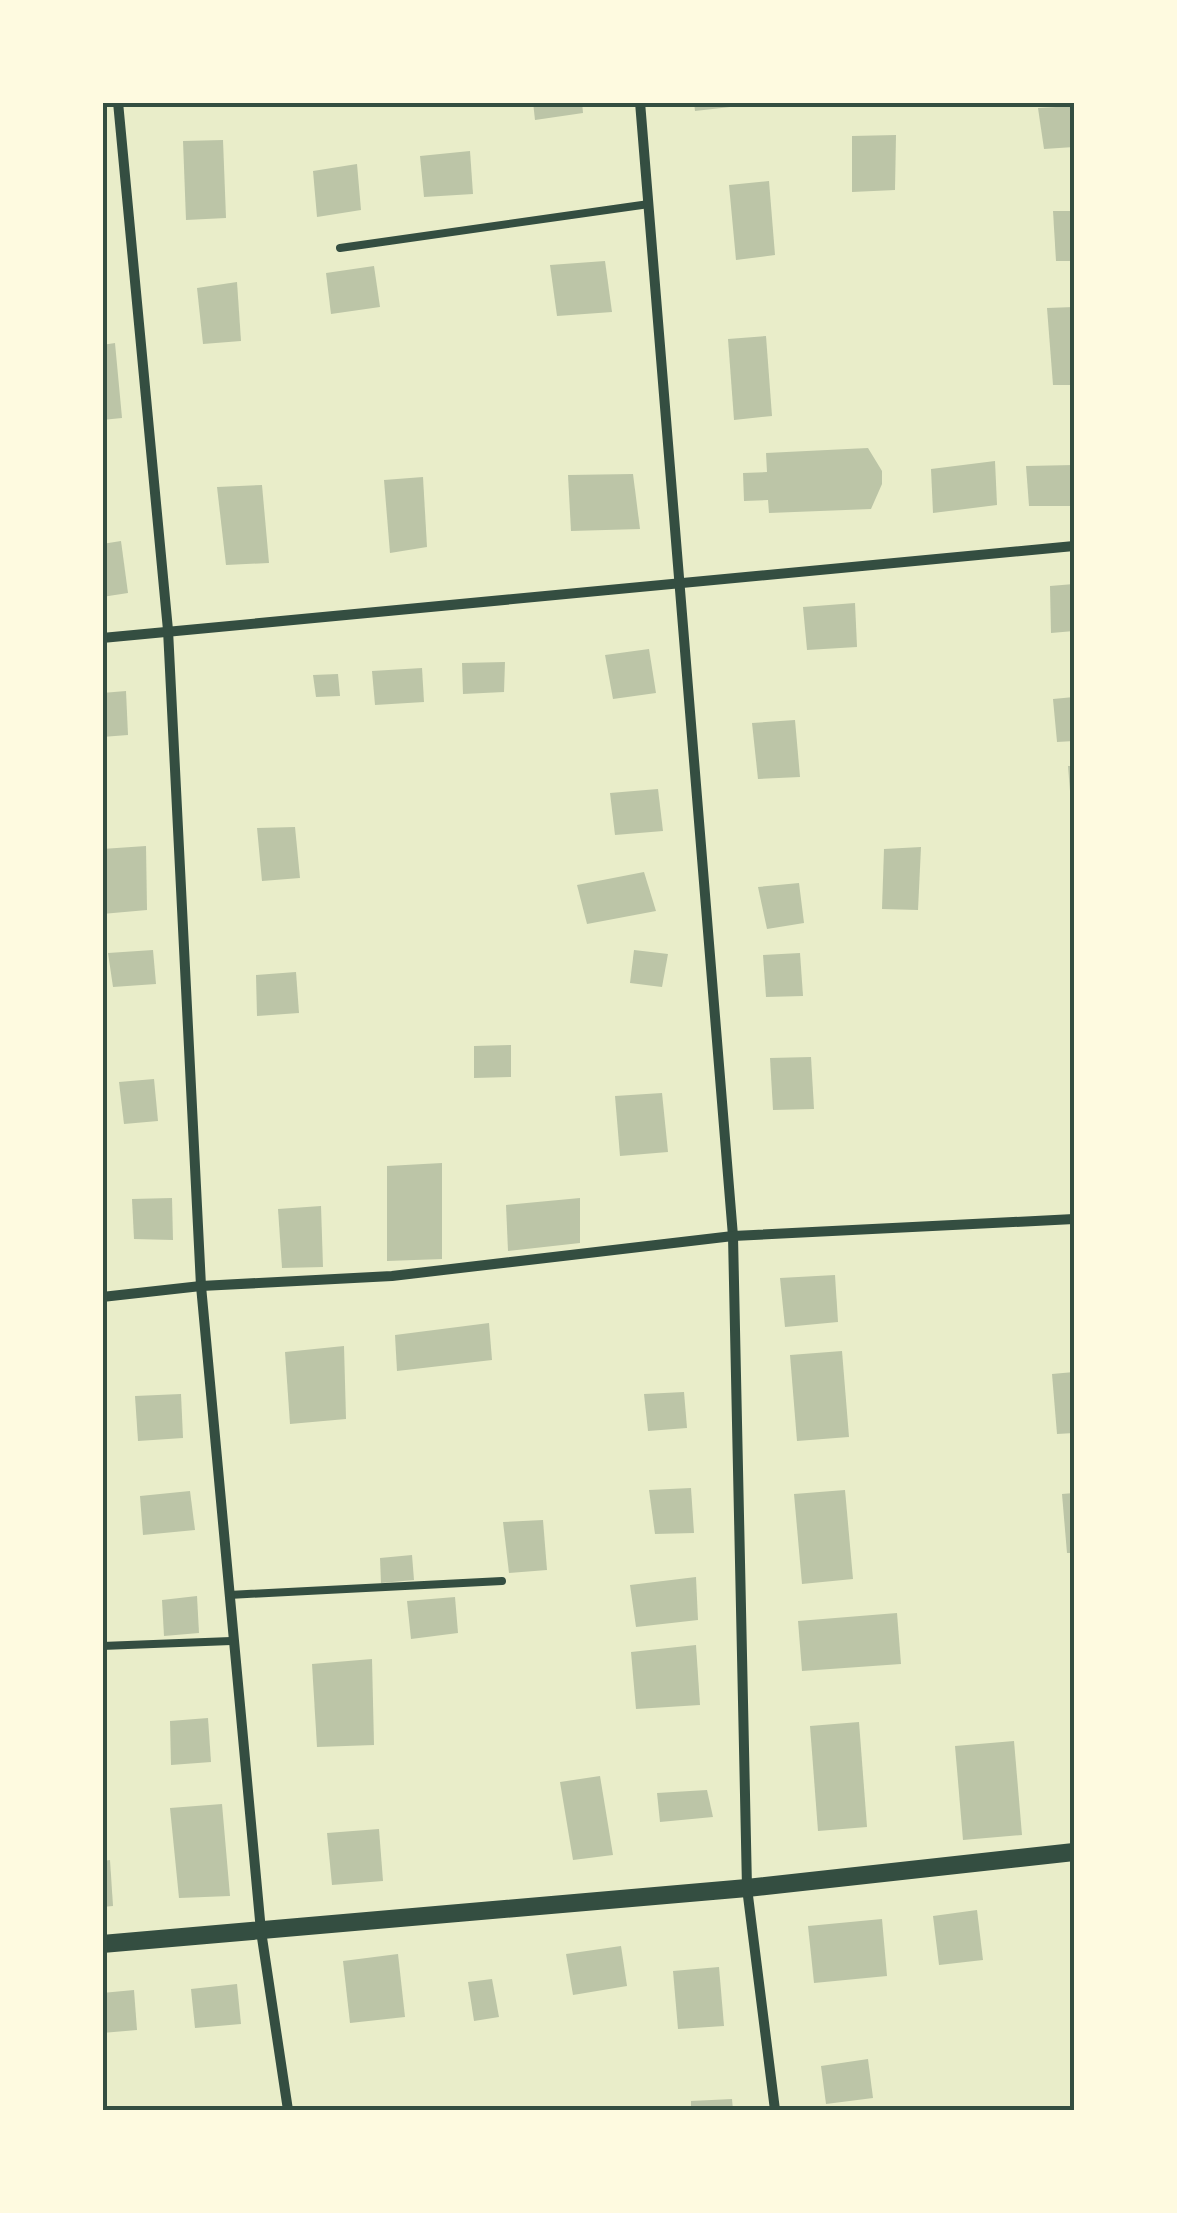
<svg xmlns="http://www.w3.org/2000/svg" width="1177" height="2213" font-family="'Alegreya Sans',sans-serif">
  <rect width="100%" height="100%" fill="#e9edc9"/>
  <g fill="#bcc5a7">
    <polygon points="533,102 582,102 583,113 535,120"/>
    <polygon points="694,102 739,102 739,106 695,111"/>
    <polygon points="1074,106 1074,147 1044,149 1038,108"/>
    <polygon points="896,135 895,190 852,192 852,136"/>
    <polygon points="223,140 226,218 186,220 183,141"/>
    <polygon points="470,151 473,194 424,197 420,156"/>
    <polygon points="357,164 361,210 317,217 313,171"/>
    <polygon points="769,181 775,255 736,260 729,185"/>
    <polygon points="1053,211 1074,211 1074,261 1056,261"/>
    <polygon points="605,261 612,312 557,316 550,265"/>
    <polygon points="374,266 380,307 331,314 326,273"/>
    <polygon points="237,282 241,341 203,344 197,288"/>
    <polygon points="1074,307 1074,385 1053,385 1047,308"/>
    <polygon points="766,336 772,416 734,420 728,339"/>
    <polygon points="115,343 122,418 102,420 102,345"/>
    <polygon points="868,448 882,471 882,484 871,509 769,513 768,500 744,501 743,473 767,472 766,453"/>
    <polygon points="995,461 997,505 933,513 931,469"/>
    <polygon points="1074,465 1074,506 1029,506 1026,466"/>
    <polygon points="633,474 640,529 571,531 568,475"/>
    <polygon points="423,477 427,547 390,553 384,480"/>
    <polygon points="262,485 269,563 226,565 217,487"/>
    <polygon points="121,541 128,593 102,597 102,544"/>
    <polygon points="1074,584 1074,631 1051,633 1050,586"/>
    <polygon points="855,603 857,647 807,650 803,607"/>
    <polygon points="649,649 656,693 613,699 605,655"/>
    <polygon points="505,662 504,692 463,694 462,663"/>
    <polygon points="422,668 424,702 375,705 372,671"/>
    <polygon points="338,674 340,696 316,697 313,675"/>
    <polygon points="126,691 128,735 102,737 102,693"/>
    <polygon points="1074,697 1074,741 1057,742 1053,699"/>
    <polygon points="795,720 800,777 758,779 752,723"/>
    <polygon points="1068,766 1074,766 1074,816 1072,816"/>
    <polygon points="658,789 663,831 615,835 610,793"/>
    <polygon points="295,827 300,878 262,881 257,828"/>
    <polygon points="146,846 147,910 102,914 102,849"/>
    <polygon points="921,847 918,910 882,909 884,849"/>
    <polygon points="644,872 656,911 587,924 577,885"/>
    <polygon points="799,883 804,923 767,929 758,887"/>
    <polygon points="153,950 156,984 113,987 108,953"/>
    <polygon points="634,950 668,954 662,987 630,983"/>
    <polygon points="800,953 803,996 766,997 763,955"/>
    <polygon points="296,972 299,1013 257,1016 256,975"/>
    <polygon points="511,1045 511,1077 474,1078 474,1046"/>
    <polygon points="811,1057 814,1109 773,1110 770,1058"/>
    <polygon points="154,1079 158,1121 124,1124 119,1082"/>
    <polygon points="662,1093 668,1152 620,1156 615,1096"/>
    <polygon points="442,1163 442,1259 387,1261 387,1166"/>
    <polygon points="172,1198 173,1240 134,1239 132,1199"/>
    <polygon points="580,1198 580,1243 508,1251 506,1205"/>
    <polygon points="321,1206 323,1267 282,1268 278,1209"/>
    <polygon points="835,1275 838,1322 785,1327 780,1278"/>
    <polygon points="489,1323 492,1360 397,1371 395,1335"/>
    <polygon points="344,1346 346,1419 290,1424 285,1352"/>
    <polygon points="842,1351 849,1437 797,1441 790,1355"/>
    <polygon points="1074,1372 1074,1433 1057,1434 1052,1374"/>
    <polygon points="684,1392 687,1428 648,1431 644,1394"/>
    <polygon points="181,1394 183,1438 138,1441 135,1396"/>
    <polygon points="691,1488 694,1533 655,1534 649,1490"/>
    <polygon points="845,1490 853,1579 802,1584 794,1494"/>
    <polygon points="190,1491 195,1530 143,1535 140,1496"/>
    <polygon points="1074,1493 1074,1553 1067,1553 1062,1494"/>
    <polygon points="543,1520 547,1570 509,1573 503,1522"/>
    <polygon points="412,1555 414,1580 381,1583 380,1558"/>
    <polygon points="696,1577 698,1620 636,1627 630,1585"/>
    <polygon points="197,1596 199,1633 164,1636 162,1600"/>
    <polygon points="455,1597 458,1633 411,1639 407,1601"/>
    <polygon points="897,1613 901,1664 802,1671 798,1621"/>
    <polygon points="696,1645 700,1705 636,1709 631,1652"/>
    <polygon points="372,1659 374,1745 317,1747 312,1664"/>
    <polygon points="208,1718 211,1762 171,1765 170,1721"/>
    <polygon points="859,1722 867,1827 818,1831 810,1726"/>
    <polygon points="1014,1741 1022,1835 963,1840 955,1746"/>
    <polygon points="600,1776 613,1855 573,1860 560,1782"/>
    <polygon points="707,1790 713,1817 660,1822 657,1793"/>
    <polygon points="222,1804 230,1896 179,1898 170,1808"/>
    <polygon points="379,1829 383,1881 332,1885 327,1833"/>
    <polygon points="110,1860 113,1906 102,1907 102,1861"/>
    <polygon points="977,1910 983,1960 939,1965 933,1916"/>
    <polygon points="882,1919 887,1976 814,1983 808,1926"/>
    <polygon points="621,1946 627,1986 573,1995 566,1954"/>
    <polygon points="398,1954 405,2017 350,2023 343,1961"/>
    <polygon points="719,1967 724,2026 678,2029 673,1971"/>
    <polygon points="492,1979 499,2017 474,2021 468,1982"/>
    <polygon points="237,1984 241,2024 195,2028 191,1989"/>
    <polygon points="134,1990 137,2030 102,2033 102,1993"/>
    <polygon points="868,2059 873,2098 826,2104 821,2066"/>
    <polygon points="732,2099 733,2110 691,2110 691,2101"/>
  </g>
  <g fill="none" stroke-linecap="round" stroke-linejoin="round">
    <g stroke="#344e41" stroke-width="8">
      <polyline points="340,248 649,204"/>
      <polyline points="229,1595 502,1581"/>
      <polyline points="102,1646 231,1641"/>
    </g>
    <g stroke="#344e41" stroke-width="10">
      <polyline points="118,102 168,630 201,1286 261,1931 288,2110"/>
      <polyline points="640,102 733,1236 747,1888 775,2110"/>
      <polyline points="102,638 1074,546"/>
      <polyline points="102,1297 201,1286 392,1276 733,1236 1074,1219"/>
    </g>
    <polyline stroke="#344e41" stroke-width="18" points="102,1944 747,1888 1074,1852"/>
  </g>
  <rect width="1177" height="2213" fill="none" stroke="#fefae0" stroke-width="210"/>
  <rect x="105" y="105" width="967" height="2003" fill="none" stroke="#344e41" stroke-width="4"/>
</svg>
